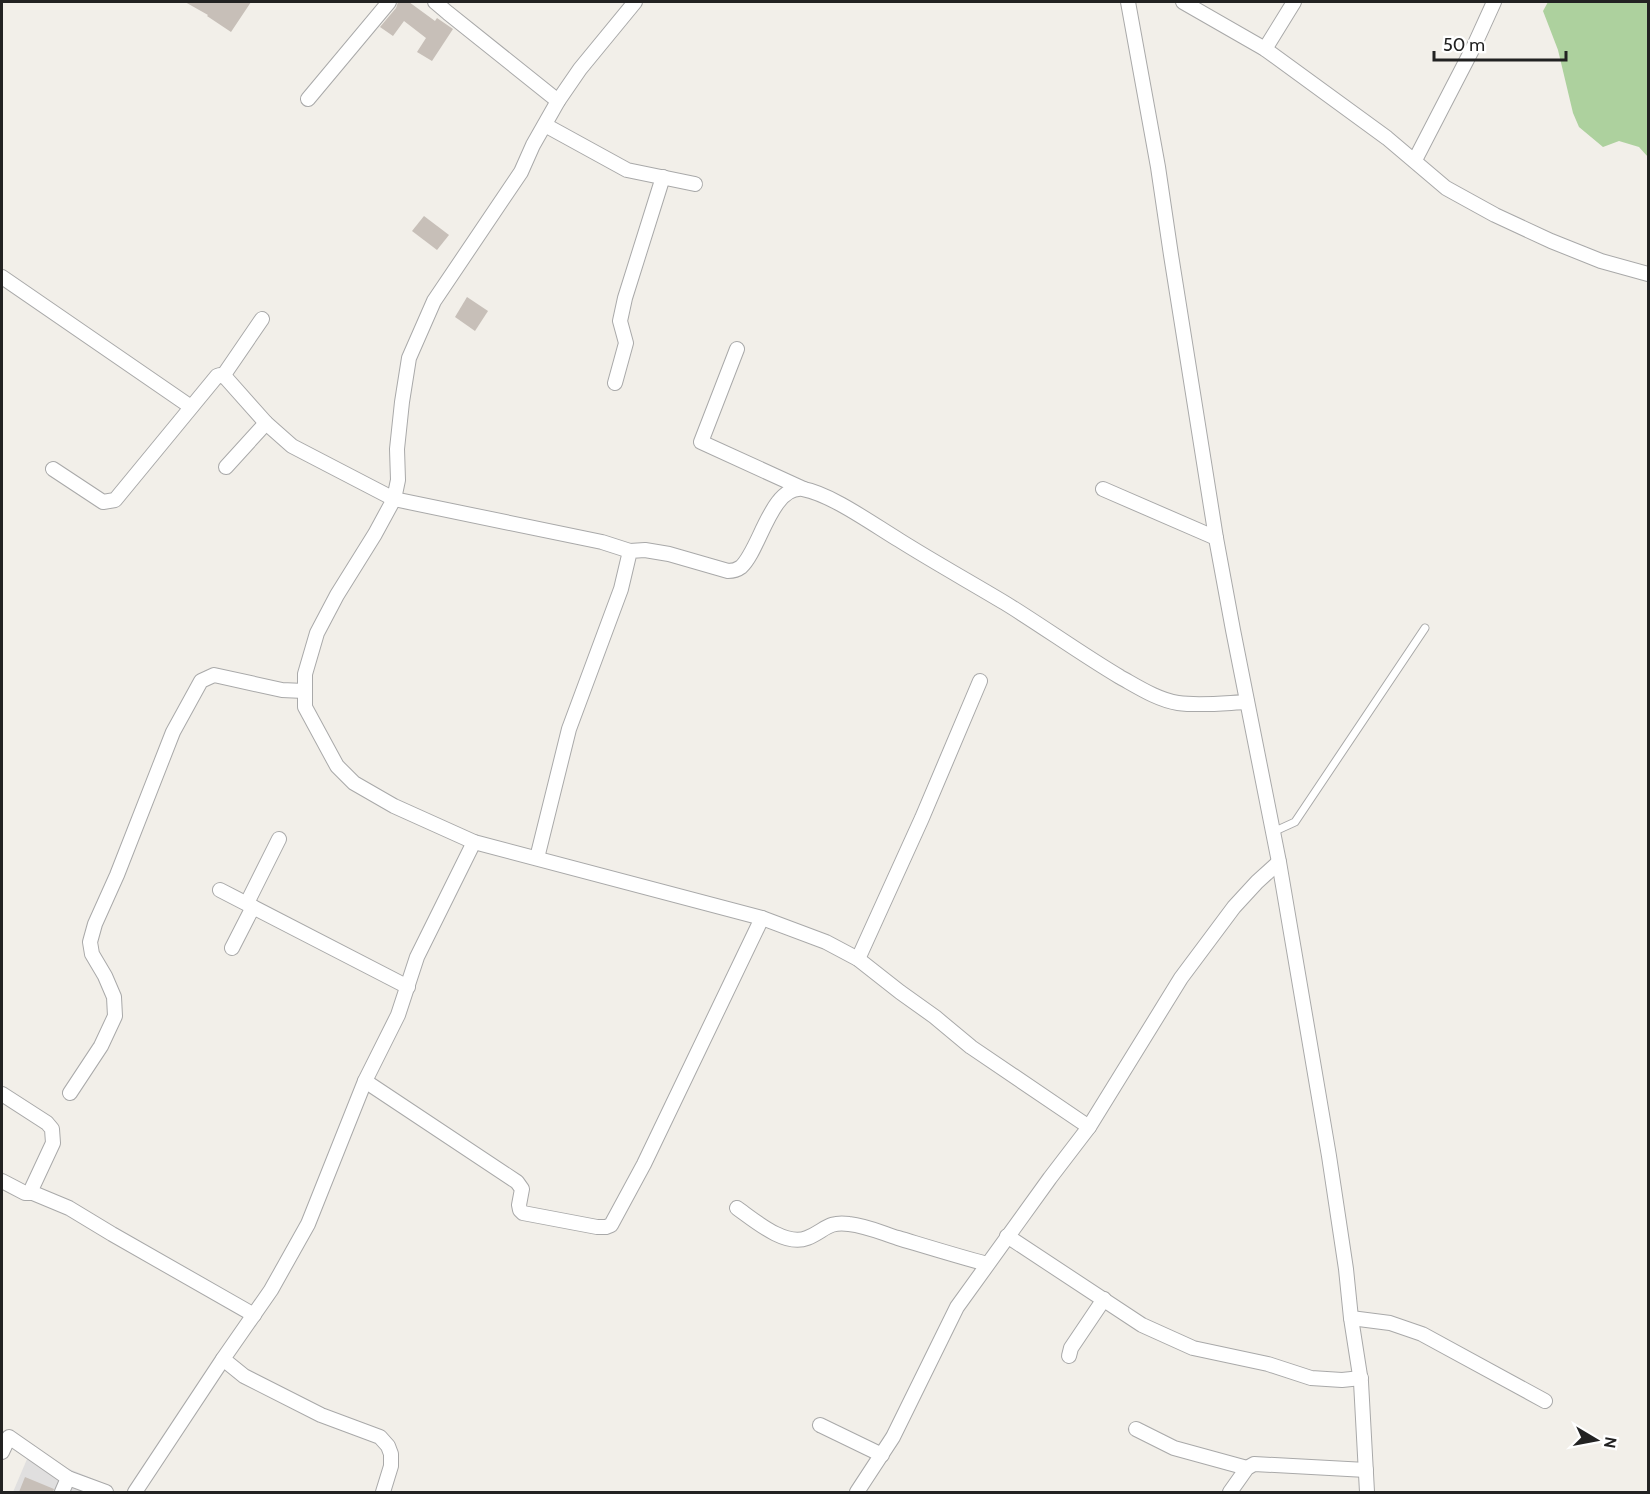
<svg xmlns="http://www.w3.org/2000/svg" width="1650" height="1494" font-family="Cabin,sans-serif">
  <rect width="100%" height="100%" fill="#f2efe9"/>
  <polygon fill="#e0dfdf" points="33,1445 67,1468 101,1482 96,1492 13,1492"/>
  <polygon fill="#add19e" points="1548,2 1648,2 1648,157 1639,147 1619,141 1603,147 1579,127 1573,113 1558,50 1543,11"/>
  <g fill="#c7bfb8">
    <polygon points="185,2 251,2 231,32 207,16 208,15"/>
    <polygon points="398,2 409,2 435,21 437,18 453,29 432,61 417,52 426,38 404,21 393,36 380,27 396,8"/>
    <polygon points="424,216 449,235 437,250 412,231"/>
    <polygon points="467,297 488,311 475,331 455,317"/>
    <polygon points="25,1477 54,1489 53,1492 19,1492"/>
  </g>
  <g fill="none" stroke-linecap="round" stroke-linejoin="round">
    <defs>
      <polyline id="lane" points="1273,832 1295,822 1425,628"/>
      <g id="street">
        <polyline points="435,2 448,13 558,101"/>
        <polyline points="635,2 580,69 558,101 533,145 521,172 434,301 409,358 402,402 397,449 398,480 394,499 375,534 337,595 317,633 305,674 305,707 337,766 354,783 394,806 474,842 762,918 826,942 858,959 900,992 935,1017 971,1047 1089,1127"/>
        <polyline points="1128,2 1158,167 1171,255 1216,538 1233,630 1279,862 1329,1156 1346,1269 1351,1318 1361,1382 1367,1492"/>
        <polyline points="1183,2 1265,49 1387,138 1446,188 1495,215 1551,241 1601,261 1648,274"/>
        <polyline points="1265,49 1294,2"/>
        <polyline points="308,99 389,2"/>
        <polyline points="545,125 627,170 695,184"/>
        <polyline points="1415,160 1474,46 1494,2"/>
        <polyline points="2,277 191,407"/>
        <polyline points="737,349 701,442 804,489"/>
        <polyline points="223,376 262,319"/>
        <polyline points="615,383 626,343 620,321 625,298 663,177"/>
        <polyline points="226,467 266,423"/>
        <polyline points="53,469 103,502 115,500 217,376 220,375 226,378 266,423 292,446 394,499 602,542 630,551"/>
        <polyline points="1103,489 1216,538"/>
        <path d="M537,858l32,-129 52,-140 9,-38 15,-1 24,4 59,17c4,0 9,-1 13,-4 19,-17 30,-82 62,-78 28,5 71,36 96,51 35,22 71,42 106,63 39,24 76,51 115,74 18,10 38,23 58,26 22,3 47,0 69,-1"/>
        <polyline points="220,890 408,987"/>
        <polyline points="247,903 279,839"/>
        <polyline points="232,948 253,907"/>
        <polyline points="858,959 922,818 980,681"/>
        <polyline points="365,1081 517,1182 522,1189 519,1205 520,1210 523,1213 597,1227 606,1227 611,1225 644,1164 762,918"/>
        <polyline points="70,1093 101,1046 115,1016 114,997 105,976 92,954 90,942 95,924 117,875 173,732 201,681 214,675 282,690 304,691"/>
        <polyline points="2,1094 47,1123 52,1129 53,1143 32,1188 33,1193 69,1208 112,1234 254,1315"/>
        <polyline points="2,1181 25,1193 33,1193"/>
        <path d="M737,1208c17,12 48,39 70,30 18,-7 20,-17 42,-14 18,2 33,9 49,14 30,9 59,18 89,26"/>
        <polyline points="1007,1236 1142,1325 1193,1348 1268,1364 1311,1378 1342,1380 1361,1378"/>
        <polyline points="1351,1318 1390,1323 1422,1334 1545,1401"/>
        <polyline points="1069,1356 1071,1348 1104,1299"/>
        <polyline points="820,1425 882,1455"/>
        <polyline points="1136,1429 1174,1448 1247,1468"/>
        <polyline points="2,1452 9,1437 68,1478 106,1492"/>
        <polyline points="62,1492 68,1478"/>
        <polyline points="135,1492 223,1359"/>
        <polyline points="383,1492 391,1466 391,1454 388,1446 380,1437 321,1415 244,1376 223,1359 271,1290 308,1224 365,1081 398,1015 417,957 474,842"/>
        <polyline points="857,1492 893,1437 957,1307 1050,1178 1089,1127 1181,978 1234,907 1257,882 1279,862"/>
        <polyline points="1230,1492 1247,1468 1254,1464 1366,1470"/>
      </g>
    </defs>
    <use href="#lane" stroke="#a9a9a9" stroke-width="9"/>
    <use href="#street" stroke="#a9a9a9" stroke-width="16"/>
    <use href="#lane" stroke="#fff" stroke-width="7"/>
    <use href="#street" stroke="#fff" stroke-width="14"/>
  </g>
  <rect width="1650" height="1494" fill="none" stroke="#222222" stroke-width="6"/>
  <g transform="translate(1596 1440) rotate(100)" stroke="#ffffff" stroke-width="4.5" paint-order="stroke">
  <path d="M0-4.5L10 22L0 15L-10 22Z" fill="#222222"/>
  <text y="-9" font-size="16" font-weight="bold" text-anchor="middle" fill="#222222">N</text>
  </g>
  <path d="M1434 51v9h132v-9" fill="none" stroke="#222222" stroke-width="3"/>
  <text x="1443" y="51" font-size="18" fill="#222222" stroke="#ffffff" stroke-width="4.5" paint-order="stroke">50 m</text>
</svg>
